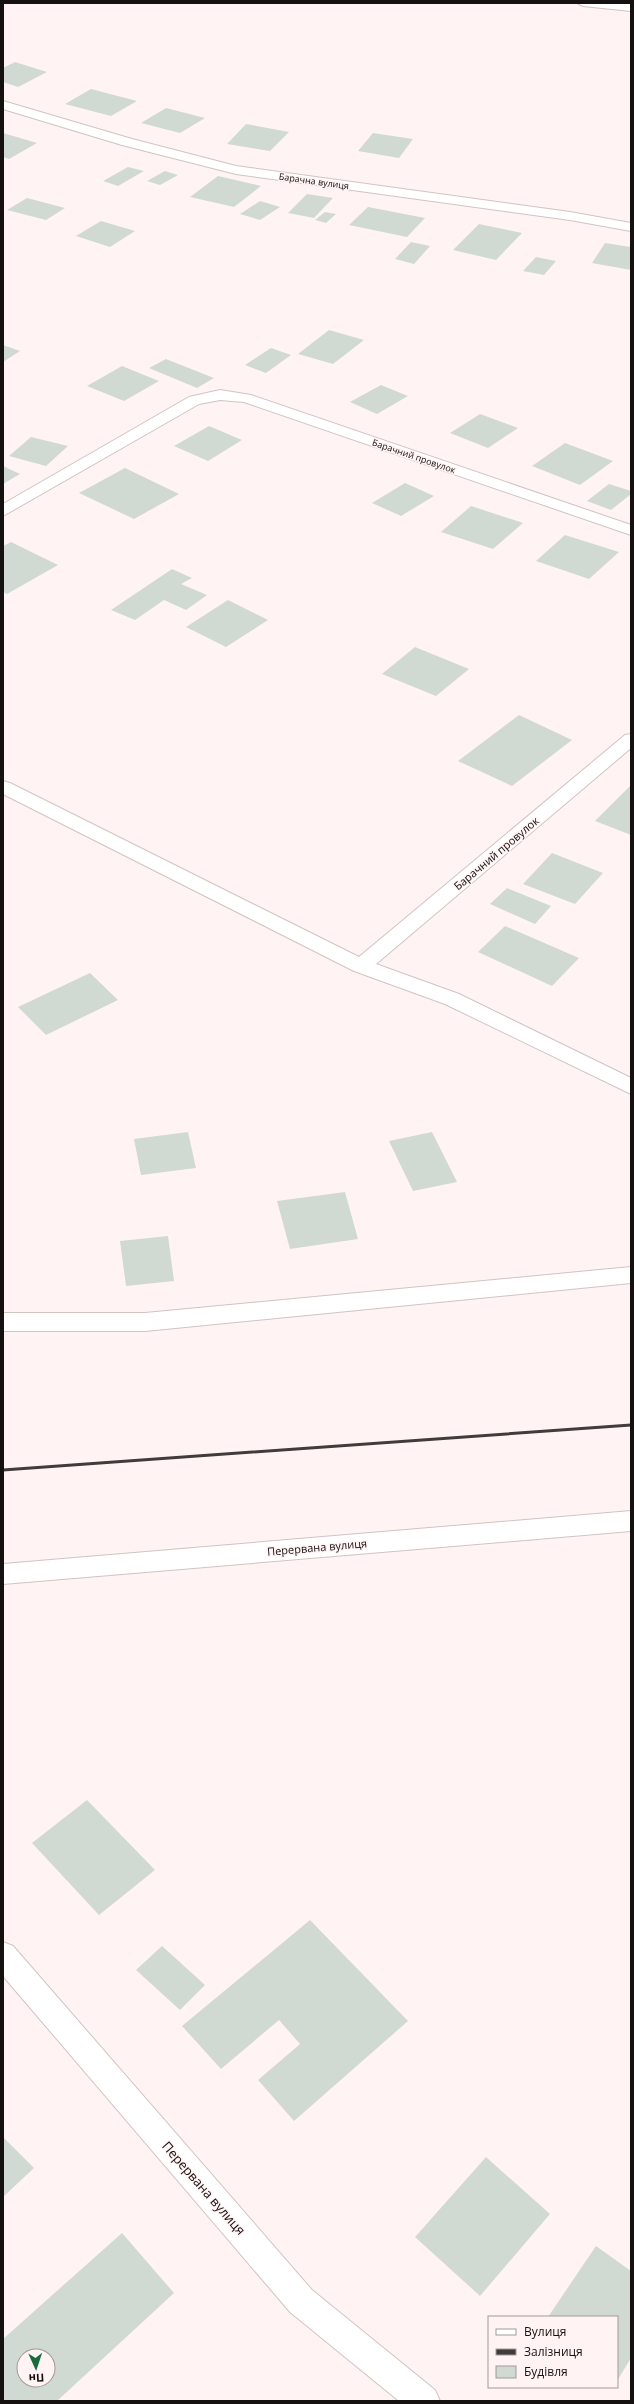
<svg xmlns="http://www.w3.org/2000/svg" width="634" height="2404" font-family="'Open Sans',sans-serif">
  <rect width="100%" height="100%" fill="#fff4f3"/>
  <g fill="#d0dad3" fill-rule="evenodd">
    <polygon points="15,62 47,72 18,87 3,82 3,68"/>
    <polygon points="91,89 137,101 111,116 65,104"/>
    <polygon points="166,108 205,118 180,133 141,123"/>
    <polygon points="246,124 289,132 270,151 227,144"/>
    <polygon points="3,133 37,143 9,159 3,157"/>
    <polygon points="373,133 413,139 399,158 358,151"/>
    <polygon points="128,167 144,171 118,186 103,181"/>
    <polygon points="165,171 178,175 160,185 147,181"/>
    <polygon points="218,176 261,186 234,207 190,197"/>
    <polygon points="307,194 333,198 314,218 288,213"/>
    <polygon points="27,198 65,208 46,220 7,210"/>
    <polygon points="260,201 280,207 260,220 240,214"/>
    <polygon points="368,207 425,218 407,237 349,225"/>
    <polygon points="325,212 336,214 326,223 315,220"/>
    <polygon points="101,221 135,231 110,247 76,236"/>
    <polygon points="479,224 522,233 496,260 453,250"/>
    <polygon points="411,242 430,246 414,264 395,259"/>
    <polygon points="605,243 631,247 631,270 592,263"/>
    <polygon points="536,257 556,261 544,275 523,271"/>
    <polygon points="329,330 364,340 333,364 298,354"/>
    <polygon points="3,345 20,351 3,362"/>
    <polygon points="271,348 291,355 266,373 245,365"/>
    <polygon points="166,359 214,378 197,388 149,368"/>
    <polygon points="122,366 159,381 124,401 87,386"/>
    <polygon points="381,385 408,396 377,414 350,402"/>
    <polygon points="480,414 518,428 488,448 450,433"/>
    <polygon points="209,426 242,440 208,461 174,446"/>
    <polygon points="31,437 68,446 46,466 9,456"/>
    <polygon points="565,443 613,461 580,485 532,466"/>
    <polygon points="3,466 20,474 3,484"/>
    <polygon points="125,468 179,494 134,519 79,493"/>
    <polygon points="405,483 434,496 401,516 372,503"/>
    <polygon points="609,484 631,491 631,494 611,510 587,501"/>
    <polygon points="471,506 523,523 493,549 441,532"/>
    <polygon points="565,535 619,552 589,579 536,561"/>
    <polygon points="11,542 58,565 7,594 3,592 3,546"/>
    <polygon points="172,569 192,578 181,584 207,595 186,610 164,600 135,620 111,610"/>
    <polygon points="228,600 268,620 226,647 186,627"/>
    <polygon points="415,647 469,669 436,696 382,674"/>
    <polygon points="519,715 572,740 512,786 458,761"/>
    <polygon points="630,786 631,787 631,835 595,821"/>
    <polygon points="552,853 603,873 575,904 523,884"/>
    <polygon points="507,888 551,906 535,924 490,904"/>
    <polygon points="505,926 579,958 552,986 478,952"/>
    <polygon points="90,973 118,1000 46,1035 18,1007"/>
    <polygon points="188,1132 196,1168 141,1175 134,1139"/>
    <polygon points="432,1132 457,1182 413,1191 389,1141"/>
    <polygon points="345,1192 358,1239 290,1249 277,1201"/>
    <polygon points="168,1236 174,1281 126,1286 120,1241"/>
    <polygon points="87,1800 155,1870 99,1915 32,1843"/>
    <polygon points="310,1920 408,2021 294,2121 258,2080 300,2044 279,2020 221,2069 182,2026"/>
    <polygon points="162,1946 205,1985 180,2010 136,1970"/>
    <polygon points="3,2137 34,2168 3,2197"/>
    <polygon points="486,2157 550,2214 480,2296 415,2237"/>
    <path d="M122,2233l52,60 -117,108h-54v-62zM24,2356h24v24h-24z"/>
    <polygon points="596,2246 631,2271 631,2358 617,2381 617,2317 548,2317"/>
  </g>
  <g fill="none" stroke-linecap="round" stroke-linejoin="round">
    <defs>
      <g id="minor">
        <polygon points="577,3 631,3 631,11 583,6"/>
        <polygon points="3,101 132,139 236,166 570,212 631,223 631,231 570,220 236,174 122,145 3,109"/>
        <polygon points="220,390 251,395 631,525 631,535 244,402 220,400 199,404 3,516 3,504 189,397"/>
        <polygon points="631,734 631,748 376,964 459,994 631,1078 631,1094 445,1004 354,971 3,794 3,781 10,783 359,957 625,735"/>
        <polygon points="631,1267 631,1283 145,1331 3,1331 3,1313 145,1313"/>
        <polygon points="631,1511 631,1531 3,1584 3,1564"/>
        <polygon points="3,1942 13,1946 312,2290 435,2390 440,2401 399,2401 290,2312 3,1976"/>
      </g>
    </defs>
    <use href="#minor" stroke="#d1c4c2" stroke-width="2"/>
    <use href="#minor" fill="#fff" fill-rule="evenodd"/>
    <polyline stroke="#413b3b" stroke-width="3" points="3,1470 631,1425"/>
  </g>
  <g text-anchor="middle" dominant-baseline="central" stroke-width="3" stroke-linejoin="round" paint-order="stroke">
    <g font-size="9" fill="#161111" stroke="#fff4f3">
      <text transform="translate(314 181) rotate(8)">Барачна вулиця</text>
      <text transform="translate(414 456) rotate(19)">Барачний провулок</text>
    </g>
    <g font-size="11" fill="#161111" stroke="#fff4f3">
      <text transform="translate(496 853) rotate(-40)">Барачний провулок</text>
      <text transform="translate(317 1547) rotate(-5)">Перервана вулиця</text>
    </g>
    <g font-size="13" fill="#161111" stroke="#fff4f3">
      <text transform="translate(204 2188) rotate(49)">Перервана вулиця</text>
    </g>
  </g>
  <rect width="634" height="2404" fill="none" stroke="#161111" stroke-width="8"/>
  <rect x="488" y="2316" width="130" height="72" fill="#fff4f3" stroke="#a29999"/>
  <rect x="496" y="2329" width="20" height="6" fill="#ffffff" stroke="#a29999"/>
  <text x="524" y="2336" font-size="12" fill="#161111">Вулиця</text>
  <rect x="496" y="2349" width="20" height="6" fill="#413b3b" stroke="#a29999"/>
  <text x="524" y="2356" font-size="12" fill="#161111">Залізниця</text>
  <rect x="496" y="2366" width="20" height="12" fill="#d0dad3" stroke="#a29999"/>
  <text x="524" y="2376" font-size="12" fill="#161111">Будівля</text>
  <g transform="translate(36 2368) rotate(177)"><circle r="19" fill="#fff4f3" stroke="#a29999"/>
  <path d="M0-3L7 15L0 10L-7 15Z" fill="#176b3c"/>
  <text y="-6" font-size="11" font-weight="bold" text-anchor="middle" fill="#161111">Пн</text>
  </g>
</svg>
